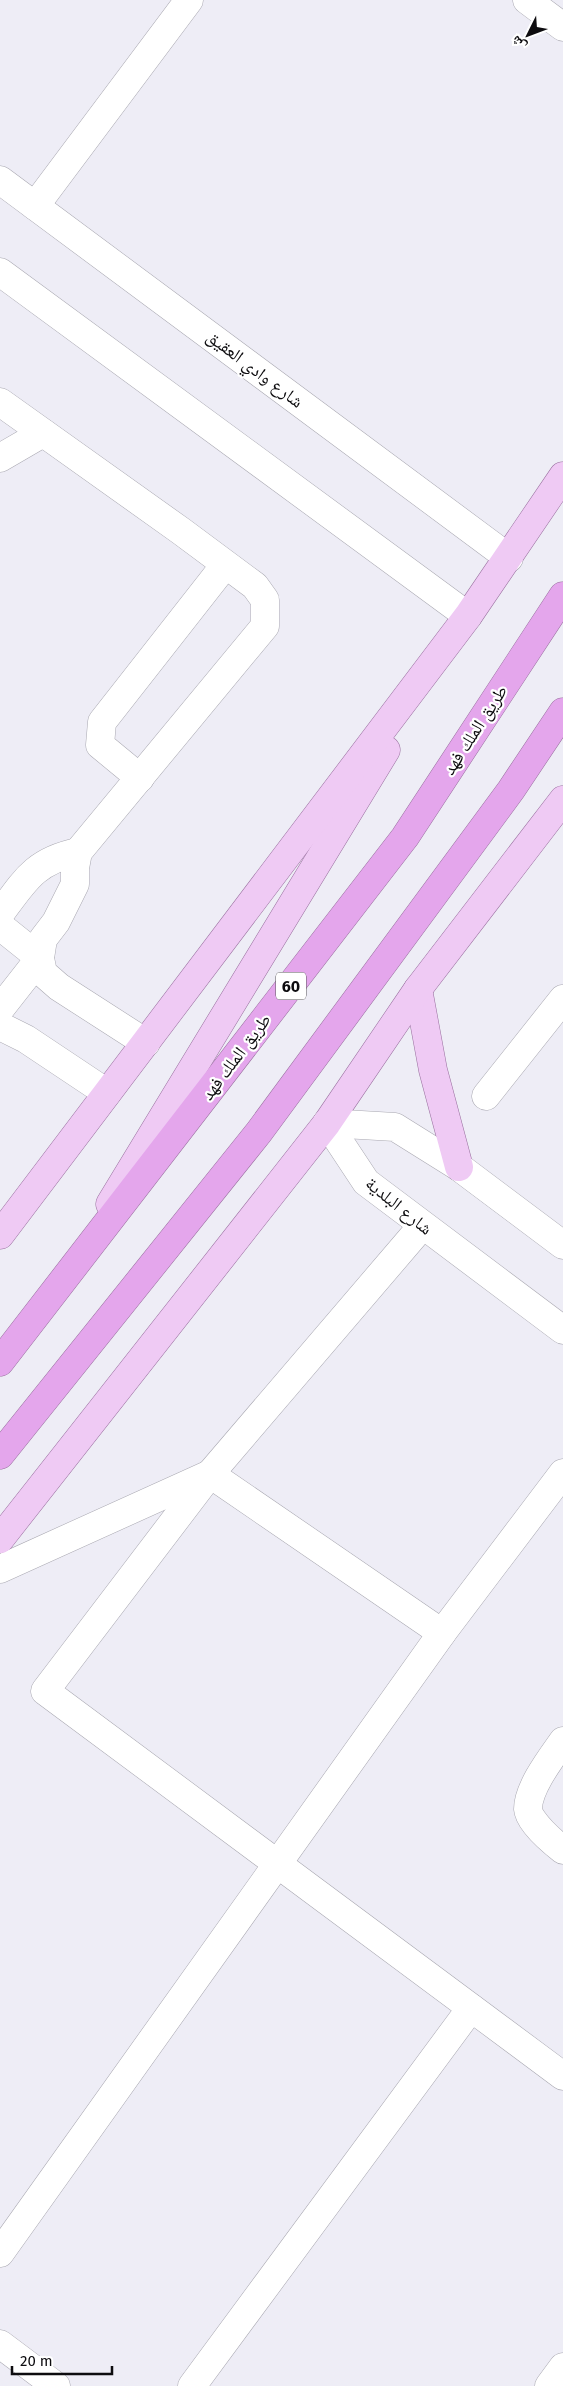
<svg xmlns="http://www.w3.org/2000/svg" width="563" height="2386" font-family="'Fira Sans','Noto Naskh Arabic',sans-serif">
  <rect width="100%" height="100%" fill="#eeedf6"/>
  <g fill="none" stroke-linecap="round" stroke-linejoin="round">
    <defs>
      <g id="minor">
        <polyline points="527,0 563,27"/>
        <polyline points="0,180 509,558"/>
        <polyline points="35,206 189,0"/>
        <polyline points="0,272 468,616"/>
        <polyline points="0,402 181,531 255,586 265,600 265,626 78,852 75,868 75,884 56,922 43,939 40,958 43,973 59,987 146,1043"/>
        <polyline points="0,458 43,433"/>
        <polyline points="140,778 100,745 102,722 225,565"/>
        <path d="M0,914c25,-34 35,-53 78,-62"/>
        <polyline points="0,926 40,958"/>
        <polyline points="0,1009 40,958"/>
        <polyline points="0,1026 26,1039 107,1093"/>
        <polyline points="486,1096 563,999"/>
        <polyline points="327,1123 366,1182 563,1330"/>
        <polyline points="327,1123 395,1127 459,1167 563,1245"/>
        <polyline points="422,1226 210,1474 45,1691 563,2076"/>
        <polyline points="0,1569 210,1474 442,1633"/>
        <path d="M563,1741c-12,17 -35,47 -35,68 1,13 26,34 35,41"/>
        <polyline points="0,2253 442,1633 563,1473"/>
        <polyline points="0,2344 56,2386"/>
        <polyline points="192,2386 471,2008"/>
        <polyline points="549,2386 563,2367"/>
      </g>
      <g id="major">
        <polyline points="418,989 433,1070 459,1167"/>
        <polyline points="110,1204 386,750"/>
        <polyline points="0,1235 468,616 563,476"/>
        <polyline points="0,1539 327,1123 418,989 563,800"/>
      </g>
      <g id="highway">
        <polyline points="0,1362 405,837 563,596"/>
        <polyline points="0,1455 259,1132 511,790 563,712"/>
      </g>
    </defs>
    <use href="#minor" stroke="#a9a8b1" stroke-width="29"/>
    <use href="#major" stroke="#99709f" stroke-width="29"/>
    <use href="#highway" stroke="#99709f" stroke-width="29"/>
    <use href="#minor" stroke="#fff" stroke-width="28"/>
    <use href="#major" stroke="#efcaf4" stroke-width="28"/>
    <use href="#highway" stroke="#e4a6ec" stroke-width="28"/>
  </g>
  <g text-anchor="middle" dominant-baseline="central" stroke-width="4.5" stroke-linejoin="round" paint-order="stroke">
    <rect fill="#fff" stroke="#565557" stroke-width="1" x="276" y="972.5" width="30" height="27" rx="4"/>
    <g font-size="16" font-weight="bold" fill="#0d0c0f">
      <text x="291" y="986">60</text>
    </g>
    <g font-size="18" fill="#0d0c0f" stroke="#fff">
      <text transform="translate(255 369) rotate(37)">شارع وادي العقيق</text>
      <text transform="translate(475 730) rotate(-57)">طريق الملك فهد</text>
      <text transform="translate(236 1057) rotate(-53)">طريق الملك فهد</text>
      <text transform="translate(399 1206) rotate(39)">شارع البلدية</text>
    </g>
  </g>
  <g transform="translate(528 35) rotate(228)" stroke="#ffffff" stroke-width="4" paint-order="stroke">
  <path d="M0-4L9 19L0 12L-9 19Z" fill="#0d0c0f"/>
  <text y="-8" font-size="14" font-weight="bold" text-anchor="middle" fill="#0d0c0f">ش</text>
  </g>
  <path d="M12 2366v8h100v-8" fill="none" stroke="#0d0c0f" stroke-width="2.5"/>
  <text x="20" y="2366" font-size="15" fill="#0d0c0f" stroke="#ffffff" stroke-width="4" paint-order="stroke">20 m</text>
</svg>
